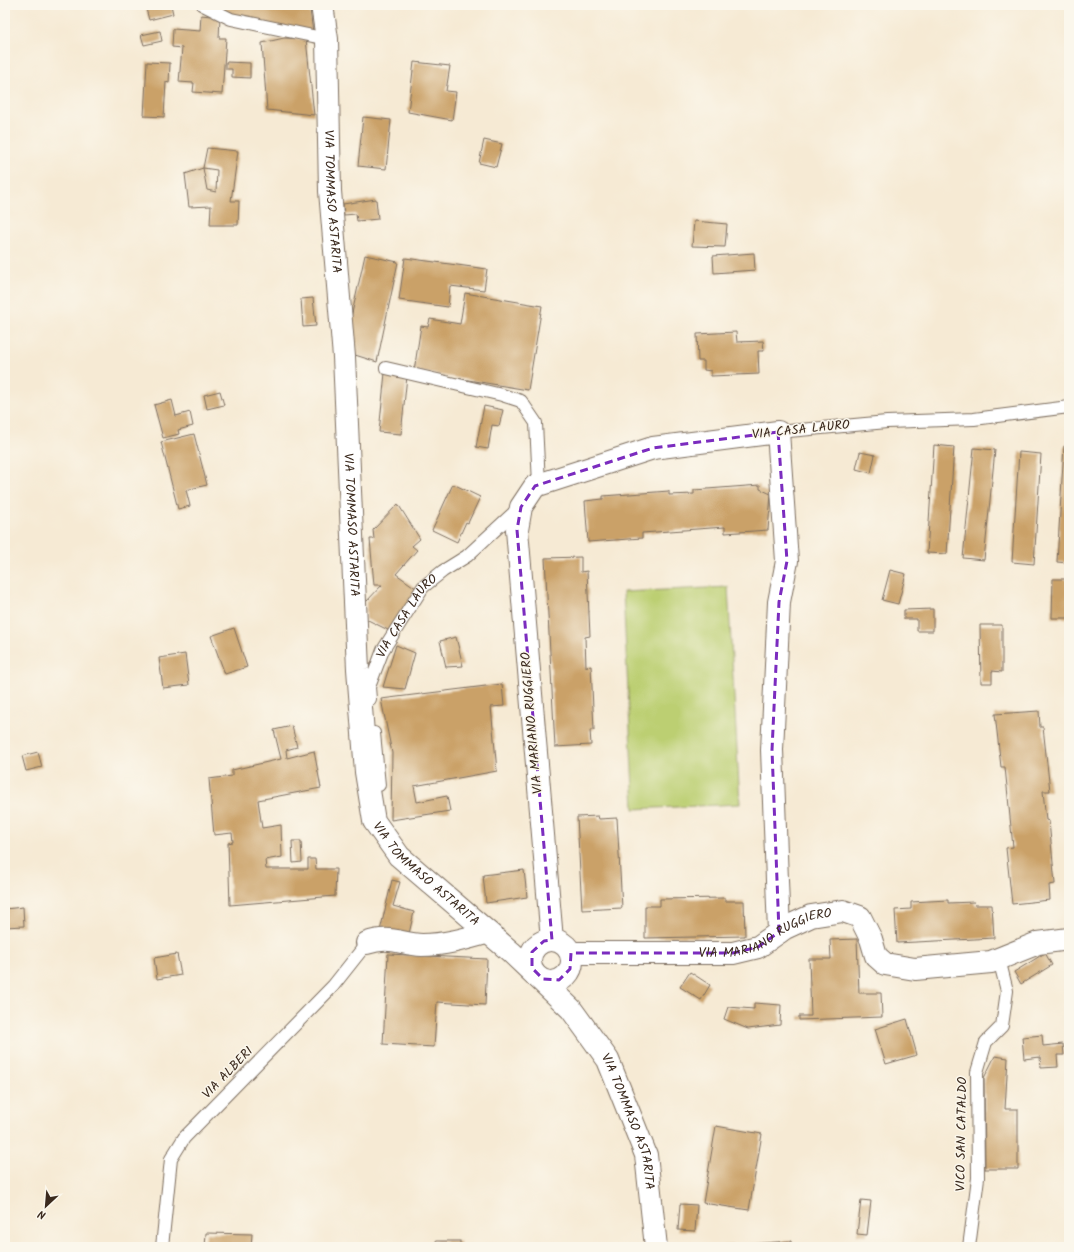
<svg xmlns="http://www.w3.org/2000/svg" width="1074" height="1252" font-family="Kalam,sans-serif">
  <rect width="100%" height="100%" fill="#fbf7ec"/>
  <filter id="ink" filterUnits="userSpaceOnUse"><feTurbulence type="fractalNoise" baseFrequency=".025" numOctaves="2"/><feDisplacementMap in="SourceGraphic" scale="8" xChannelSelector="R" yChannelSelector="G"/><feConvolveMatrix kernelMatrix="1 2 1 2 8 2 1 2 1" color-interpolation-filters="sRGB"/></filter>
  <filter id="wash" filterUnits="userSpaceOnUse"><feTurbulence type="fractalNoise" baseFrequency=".012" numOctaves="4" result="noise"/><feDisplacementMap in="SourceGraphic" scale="16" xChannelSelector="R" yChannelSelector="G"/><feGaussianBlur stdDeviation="0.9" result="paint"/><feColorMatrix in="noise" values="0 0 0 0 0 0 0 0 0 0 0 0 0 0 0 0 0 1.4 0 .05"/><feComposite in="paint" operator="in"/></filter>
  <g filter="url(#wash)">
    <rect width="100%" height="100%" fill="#f6ead4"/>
    <polygon fill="#bccf72" stroke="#7c7c48" points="728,587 740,804 634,809 623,592"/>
    <g id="blocks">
      <g fill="#caa168">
        <polygon points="145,5 171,5 173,14 149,20"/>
        <polygon points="210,5 290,5 310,9 313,33 231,18"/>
        <polygon points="201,15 220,17 219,38 226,38 222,94 193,92 194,83 179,82 182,48 172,47 173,29 200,31"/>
        <polygon points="160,31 162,41 144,45 141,35"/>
        <polygon points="284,38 306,39 314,115 267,110 262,43"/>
        <polygon points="147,62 170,63 169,83 166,82 164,117 144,116"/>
        <polygon points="226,62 250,63 250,78 232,77 232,69 226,69"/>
        <polygon points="414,62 450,66 446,91 456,92 452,120 408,112"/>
        <polygon points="363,117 391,120 386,169 358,166"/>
        <polygon points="484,140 502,144 496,167 479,163"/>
        <polygon points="207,148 238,151 231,201 239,201 238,225 210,225 211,206 189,207 185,174 203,168 207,190 216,192 217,170 203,168"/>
        <polygon points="376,199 378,219 357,221 356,214 344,215 343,204"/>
        <polygon points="694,221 727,224 725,247 692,246"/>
        <polygon points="754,253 755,270 714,273 713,256"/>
        <polygon points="365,255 398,262 377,362 352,354 347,336"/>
        <polygon points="405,258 487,269 484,290 450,286 448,307 399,300"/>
        <polygon points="465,293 542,306 528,390 414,371 421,326 428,327 430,319 460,324"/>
        <polygon points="313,298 316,326 303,327 301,299"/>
        <polygon points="736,332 737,342 763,341 764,351 758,351 759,374 711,376 711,371 704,370 704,361 698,361 697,334"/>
        <polygon points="385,373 407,376 401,434 379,432"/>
        <polygon points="220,391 224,405 207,409 204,395"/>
        <polygon points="172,400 176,416 190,412 193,426 178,430 179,434 163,438 154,405"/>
        <polygon points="484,406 503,410 499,426 492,425 488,449 476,447"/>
        <polygon points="194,434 207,485 186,490 190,506 178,509 161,442"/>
        <polygon points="934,445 954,447 947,554 927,553"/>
        <polygon points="1064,446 1069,446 1069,563 1057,562"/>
        <polygon points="974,448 995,450 984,560 963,558"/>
        <polygon points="860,452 875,455 871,473 856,469"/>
        <polygon points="1019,452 1041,454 1034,564 1012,562"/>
        <polygon points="453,484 480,497 468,523 466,522 457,542 432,530"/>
        <polygon points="760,485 760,489 771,494 768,530 725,533 725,527 642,533 642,538 588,542 585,501 603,499 603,496 669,491 669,495 694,494 694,490"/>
        <polygon points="398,504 420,539 412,546 417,550 396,574 420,591 392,632 366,619 366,602 382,585 374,585 370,539 374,539 373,530"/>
        <polygon points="581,557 581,572 587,571 590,636 585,637 586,667 591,666 594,730 590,730 591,745 555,747 545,558"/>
        <polygon points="890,570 906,574 898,604 882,600"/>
        <polygon points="1053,579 1069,579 1069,618 1052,618"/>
        <polygon points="933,609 933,631 917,631 917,619 904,619 904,610"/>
        <polygon points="980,625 1002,625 1002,672 992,671 992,683 981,683"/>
        <polygon points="234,628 247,667 225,674 211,636"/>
        <polygon points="456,637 463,666 446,667 440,641"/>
        <polygon points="396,645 415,653 405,689 383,687"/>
        <polygon points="185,654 189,685 163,688 159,658"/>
        <polygon points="502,684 504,706 491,707 497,771 414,786 417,802 447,796 450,811 391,820 392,753 381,699"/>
        <polygon points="1039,711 1040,727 1043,727 1050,791 1043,791 1046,820 1049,821 1055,884 1049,885 1050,900 1012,904 1006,848 1013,847 1005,767 1001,767 995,714"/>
        <polygon points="292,726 297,747 286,750 287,758 314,751 321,788 258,800 262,828 281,825 282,857 265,860 266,869 308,869 308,859 315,859 316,869 336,869 335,896 230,905 228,843 233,842 232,833 214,835 209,779 232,776 232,770 281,759 274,730"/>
        <polygon points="38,752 42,767 26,771 22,756"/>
        <polygon points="598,816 599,819 617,818 622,908 582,910 577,817"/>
        <polygon points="292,841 301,841 302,862 293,863"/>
        <polygon points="524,870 527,897 486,903 483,875"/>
        <polygon points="392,880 400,882 393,906 414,912 408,938 380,931"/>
        <polygon points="725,898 725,901 744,901 745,936 645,938 645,906 660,906 660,899"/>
        <polygon points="948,900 948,903 974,902 975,905 992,905 994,938 897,943 895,910 911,909 911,902"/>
        <polygon points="23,907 24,926 5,927 5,909"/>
        <polygon points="857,939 859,993 881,993 882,1017 799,1020 799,1016 811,1016 809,959 831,959 830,940"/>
        <polygon points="1045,953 1052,965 1021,984 1014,972"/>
        <polygon points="177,954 181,975 157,979 154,958"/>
        <polygon points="388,954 487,959 485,1005 437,1002 434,1047 383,1044"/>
        <polygon points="690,972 710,985 701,1000 680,987"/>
        <polygon points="754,1003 781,1005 780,1025 748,1029 724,1019 728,1007 754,1009"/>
        <polygon points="907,1019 917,1055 886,1064 875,1029"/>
        <polygon points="1042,1035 1043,1046 1063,1044 1064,1055 1057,1055 1058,1067 1041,1068 1040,1057 1024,1059 1022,1037"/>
        <polygon points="995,1056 1008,1058 1005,1109 1018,1109 1018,1169 985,1169 984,1078"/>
        <polygon points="716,1126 762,1134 749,1210 703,1203"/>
        <polygon points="861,1200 871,1201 867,1235 857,1234"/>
        <polygon points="680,1204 697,1205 695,1231 678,1230"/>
        <polygon points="206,1233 252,1234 251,1247 205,1247"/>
        <rect x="436" y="1241" width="24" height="6"/>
        <polygon points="791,1241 791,1247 721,1247 721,1246"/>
      </g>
    </g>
  </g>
  <g filter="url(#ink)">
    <use href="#blocks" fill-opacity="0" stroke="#7c6d5e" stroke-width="1"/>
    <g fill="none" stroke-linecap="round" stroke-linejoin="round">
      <defs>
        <g id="service">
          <polyline points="203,5 231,19 327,39"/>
          <polyline points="386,368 502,395 521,401 536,423 539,484"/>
          <polyline points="778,432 887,422 974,419 1069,407"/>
          <path id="s1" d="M370,699l-1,-12 14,-37 40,-63 20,-16 24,-15 53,-49"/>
          <polyline points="372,785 379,785 374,733"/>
          <polyline points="162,1247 171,1159 184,1138 333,986 367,943"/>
          <polyline points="969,1247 978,1178 977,1072 986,1042 1002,1026 1007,991 999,959"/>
        </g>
        <g id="minor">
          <polyline points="552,940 517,530 521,507 535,486 653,448 778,432 787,561 779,602 772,750 779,932"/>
          <circle cx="551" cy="961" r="21"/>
          <path d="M367,943c22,-8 34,1 55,2 22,0 43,-6 64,-12"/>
          <path id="s2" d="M571,953h162l25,-6 27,-19 26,-12 32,-5 17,6 11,22 5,17 9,8 30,5 76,-7 47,-19 31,-4"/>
        </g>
        <g id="primary">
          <path id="s3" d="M322,5l5,34 3,152 14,166 14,312 8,103 8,49 25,35 112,96 60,57 37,51 38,95 10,92"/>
        </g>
      </defs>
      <use href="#service" stroke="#7c6d5e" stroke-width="14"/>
      <use href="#minor" stroke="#7c6d5e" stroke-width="24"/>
      <use href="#primary" stroke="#7c6d5e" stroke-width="24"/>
      <use href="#service" stroke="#fff" stroke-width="12"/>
      <use href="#minor" stroke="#fff" stroke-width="22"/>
      <use href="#primary" stroke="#fff" stroke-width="22"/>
    </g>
  </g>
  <path fill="none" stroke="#7b2cbf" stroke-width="3" stroke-dasharray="8 5" stroke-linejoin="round" d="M778,432l9,129 -8,41 -7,148 7,182 -21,15 -25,6h-162l-1,16 -11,11 -16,-1 -11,-11v-16l12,-11 8,-1 -35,-410 4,-23 14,-21 118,-38z"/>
  <g text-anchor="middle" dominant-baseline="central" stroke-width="3" stroke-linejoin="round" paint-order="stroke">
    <g font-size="13" fill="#3b2a1e" stroke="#fbf7ec">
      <text stroke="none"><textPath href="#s3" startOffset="197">VIA TOMMASO ASTARITA</textPath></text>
      <text transform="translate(801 430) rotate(-6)">VIA CASA LAURO</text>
      <text stroke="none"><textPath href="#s3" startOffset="521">VIA TOMMASO ASTARITA</textPath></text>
      <text stroke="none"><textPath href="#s1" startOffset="93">VIA CASA LAURO</textPath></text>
      <text transform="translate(532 723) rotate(-95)">VIA MARIANO RUGGIERO</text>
      <text stroke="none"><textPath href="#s3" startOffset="893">VIA TOMMASO ASTARITA</textPath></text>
      <text stroke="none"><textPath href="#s2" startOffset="199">VIA MARIANO RUGGIERO</textPath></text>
      <text transform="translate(228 1073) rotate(-46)">VIA ALBERI</text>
      <text stroke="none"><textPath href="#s3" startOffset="1220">VIA TOMMASO ASTARITA</textPath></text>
      <text transform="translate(962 1134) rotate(-89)">VICO SAN CATALDO</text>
    </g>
  </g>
  <rect width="1074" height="1252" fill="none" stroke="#fbf7ec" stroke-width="20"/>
  <g transform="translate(46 1206) rotate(206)" stroke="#fbf7ec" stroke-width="3" paint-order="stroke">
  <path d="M0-3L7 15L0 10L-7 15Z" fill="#3b2a1e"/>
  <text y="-6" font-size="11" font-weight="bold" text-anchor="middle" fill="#3b2a1e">N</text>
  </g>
</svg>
